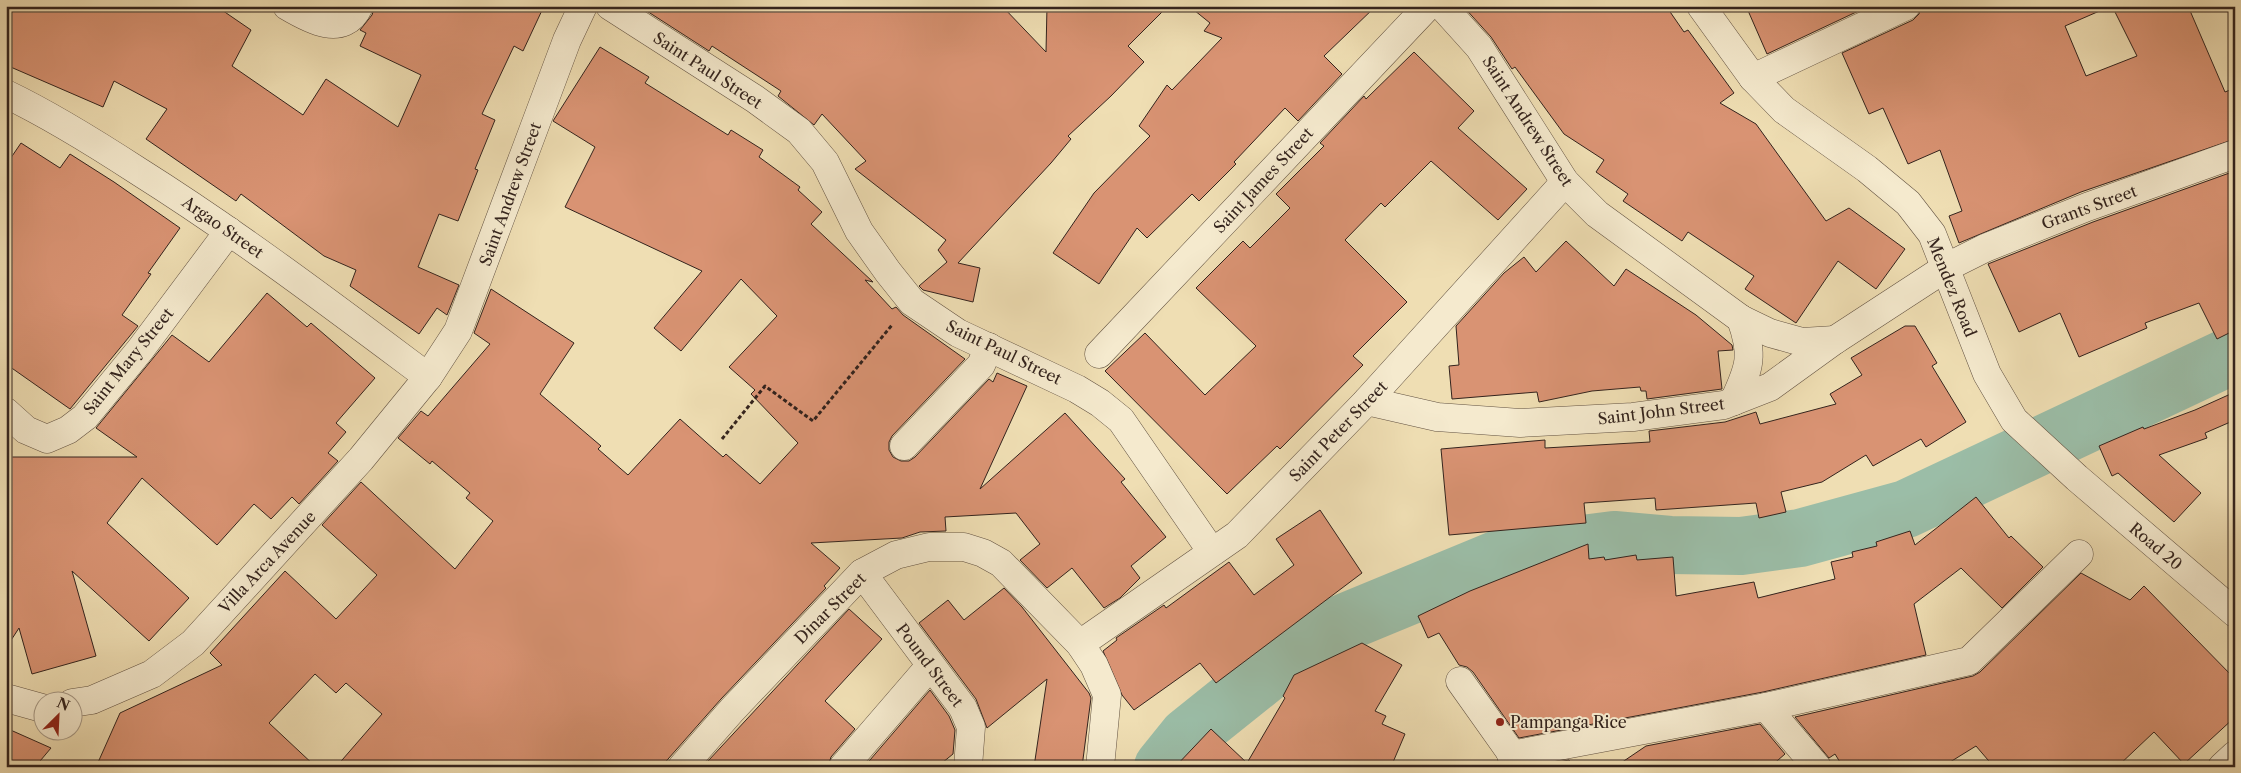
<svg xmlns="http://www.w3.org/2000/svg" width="2241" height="773" font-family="'Libre Caslon Text',serif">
  <rect width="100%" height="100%" fill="#efdeb3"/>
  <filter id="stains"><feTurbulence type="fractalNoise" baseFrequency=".004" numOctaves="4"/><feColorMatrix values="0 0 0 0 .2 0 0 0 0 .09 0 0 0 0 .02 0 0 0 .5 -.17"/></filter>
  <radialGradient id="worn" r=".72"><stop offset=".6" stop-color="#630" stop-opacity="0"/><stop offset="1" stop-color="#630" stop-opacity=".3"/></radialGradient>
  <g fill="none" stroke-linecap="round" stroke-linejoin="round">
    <polyline stroke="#9bbda7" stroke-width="58" points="1163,767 1188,736 1284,659 1336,626 1513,553 1614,540 1670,545 1741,546 1800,538 1906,509 2235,354"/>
  </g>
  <g fill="#d99373" stroke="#33231d">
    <polygon points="6,6 216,6 251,30 232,66 303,115 326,79 398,127 421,75 360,46 366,33 360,30 372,15 375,6 544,6 523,51 514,46 482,114 495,120 475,169 478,170 458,221 439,214 418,267 459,285 447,315 437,308 419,334 350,286 356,270 324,256 241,194 236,201 146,139 167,109 114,81 103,107 6,65"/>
    <polygon points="639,6 1002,6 1046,52 1047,6 1168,6 1128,46 1144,62 1111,96 1068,136 1071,139 1051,163 958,263 980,268 973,302 923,290 919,286 947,262 938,250 946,240 855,169 866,161 822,114 814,125 778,96 781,91 712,46 709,51"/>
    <polygon points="1189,6 1376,6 1324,56 1342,74 1298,121 1285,108 1234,162 1236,164 1199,201 1192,194 1147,238 1137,228 1099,284 1053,253 1094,193 1150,136 1139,126 1167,85 1172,90 1222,38 1204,31 1210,23"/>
    <polygon points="1463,6 1666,6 1684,32 1688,30 1734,93 1720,103 1756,124 1826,221 1849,208 1905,249 1876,289 1838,261 1796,323 1745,289 1754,276 1688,232 1682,241 1623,201 1628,194 1596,172 1604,160 1564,134 1515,67 1512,69 1491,37"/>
    <polygon points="1746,6 1869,6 1767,54"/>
    <polygon points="1921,6 2111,6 2065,26 2086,76 2137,56 2112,6 2188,6 2225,92 2235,88 2235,139 2081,192 1959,243 1949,216 1962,211 1940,150 1908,164 1883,108 1869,114 1842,53 1913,20 1919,14"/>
    <polygon points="600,47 649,77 645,83 728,135 731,130 763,150 759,157 800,187 798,190 822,212 811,224 873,282 865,280 892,309 896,307 903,315 965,359 892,436 889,442 889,450 893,457 901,461 909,461 915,457 989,379 993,382 997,373 1027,386 980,489 1065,413 1125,479 1121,482 1166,537 1131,566 1140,578 1120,598 1104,608 1072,568 1047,588 1020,560 1040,544 1016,513 945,517 946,531 920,532 902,538 811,543 840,568 824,586 826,588 721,699 661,767 336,767 382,714 346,683 336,693 315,674 269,723 316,767 96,767 120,713 222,665 210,653 285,571 336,619 377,575 322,525 361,482 455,569 493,521 466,498 470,493 432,461 430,464 398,438 421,411 428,416 490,344 474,333 491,289 574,343 540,394 601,446 598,449 628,475 680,419 723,457 726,454 760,484 798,443 751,394 755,390 729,367 777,316 741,279 681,351 654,328 702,271 565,207 595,147 553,121"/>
    <polygon points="1414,52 1474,111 1458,128 1527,189 1498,220 1431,161 1385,207 1381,203 1345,240 1407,302 1353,356 1363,365 1280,449 1277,446 1227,494 1105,371 1145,333 1205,395 1256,346 1196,288 1243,241 1250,248 1290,208 1276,194 1324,146 1320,143 1364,96 1366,99"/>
    <polygon points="21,143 60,168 70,154 114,182 180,228 148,273 151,274 122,315 138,326 70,409 6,364 6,165"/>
    <polygon points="2235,171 2235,330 2217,339 2199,303 2145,323 2147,328 2079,357 2060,313 2019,332 1988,264 2093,222"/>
    <polygon points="1566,241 1614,286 1626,269 1696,315 1732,345 1733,350 1718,351 1722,389 1647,399 1646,391 1641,391 1640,387 1592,391 1539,402 1537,392 1452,399 1449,366 1459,365 1456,326 1504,273 1524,257 1536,272"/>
    <polygon points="267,293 307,327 311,323 375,378 336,423 346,432 328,453 338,461 299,504 292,497 271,519 254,504 217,545 142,478 107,523 189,598 149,641 72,571 96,656 32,674 19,628 6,648 6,457 137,457 96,428 172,335 209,362"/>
    <polygon points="1905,326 1915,326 1937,363 1932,366 1966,422 1926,447 1921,439 1873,466 1866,455 1822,482 1781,492 1786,512 1759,518 1756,503 1656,510 1655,498 1584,503 1586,523 1449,535 1441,449 1545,440 1545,448 1650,442 1649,431 1725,422 1756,412 1760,424 1836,404 1830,394 1862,375 1851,358"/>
    <polygon points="2235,392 2235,420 2205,433 2207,438 2159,455 2201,493 2174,522 2118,473 2112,476 2099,446 2143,427 2144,429 2195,410"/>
    <polygon points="1976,497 2009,538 2011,536 2043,567 2002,608 1961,568 1914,604 1926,655 1763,692 1519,738 1473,672 1467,667 1459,665 1439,633 1428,638 1418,616 1470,591 1588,544 1589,559 1604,557 1605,560 1636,555 1637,560 1673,557 1676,596 1754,582 1758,598 1835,579 1831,562 1853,557 1852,552 1877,546 1876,542 1910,531 1915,545"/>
    <polygon points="1320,510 1362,573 1216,683 1200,663 1134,710 1122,695 1103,651 1117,640 1116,638 1164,605 1166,608 1229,562 1254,595 1294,565 1276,539"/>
    <polygon points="2081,573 2130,600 2144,586 2235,679 2235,717 2184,764 2154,732 2117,767 1994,767 1976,746 1942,767 1843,767 1835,754 1829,758 1795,717 1973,676 1980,672"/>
    <polygon points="1004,588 1022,607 1089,693 1091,698 1082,767 1034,767 1047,679 987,728 976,699 919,623 948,600 964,620"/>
    <polygon points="849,609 882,639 825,701 855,729 831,757 828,767 717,767 708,761"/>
    <polygon points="1362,643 1402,665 1375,711 1386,716 1382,724 1405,734 1391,767 1175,767 1211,729 1247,763 1285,698 1283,696 1294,675"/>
    <polygon points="930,690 949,716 955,730 953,754 937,767 864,767"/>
    <polygon points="1760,724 1785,754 1770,767 1615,767 1646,746"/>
    <polygon points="6,728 51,748 35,767 6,767"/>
    <polygon points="1569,760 1574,767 1536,767 1537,766"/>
  </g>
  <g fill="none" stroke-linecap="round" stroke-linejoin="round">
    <defs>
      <g id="minor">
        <path d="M287,6c22,13 57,33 72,0"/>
        <polyline points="610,6 755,99 799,131 825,162 859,231 888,272 912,302 958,333 1077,389 1100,403 1121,420 1212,552"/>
        <polyline points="1442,6 1479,47 1565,182 1597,214 1741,319 1770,333 1802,342 1835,340"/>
        <polyline points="1701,6 1753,78 1784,110 1867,169 1908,203 1932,234 1987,374 2014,420 2077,478 2235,613"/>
        <polyline points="1753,78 1906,6"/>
        <path d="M6,94c46,22 89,49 132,77 100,63 195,135 290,206"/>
        <polyline points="1099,354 1428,6"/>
        <polyline points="1367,401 1437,417 1520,423 1633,417 1724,405 1770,387 1835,340 1947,267 1985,248 2087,207 2235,154"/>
        <path d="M1734,401c16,-34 20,-46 7,-82"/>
        <polyline points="6,412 26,430 47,439 68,430 85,417 140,350 229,231"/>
        <polyline points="904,446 981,365 989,347"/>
        <polyline points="862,573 963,708 971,727 968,767"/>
        <polyline points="1080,644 1237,535 1367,401 1565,182"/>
        <polyline points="1460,681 1521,767"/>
        <polyline points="6,698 42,708"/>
        <polyline points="72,703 92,700 152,674 193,643 361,459 428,377 458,331 567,40 583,6"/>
        <polyline points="1766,707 1817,767"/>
        <polyline points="1511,755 1766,707 1969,661 2079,554"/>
        <polyline points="682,767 732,710 862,573 896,555 929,547 964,547 983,553 1001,563 1080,644 1094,665 1107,695 1100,767"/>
        <polyline points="843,767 930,666"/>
        <polyline points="2222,767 2235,755"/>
      </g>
    </defs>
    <use href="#minor" stroke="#625242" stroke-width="29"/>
    <polyline stroke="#33231d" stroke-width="3" stroke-dasharray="4 2.5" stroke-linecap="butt" points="722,439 765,386 813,421 892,325"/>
    <use href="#minor" stroke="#f5eace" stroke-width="28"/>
  </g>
  <circle fill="#8f2418" stroke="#f5eace" stroke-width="2" cx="1500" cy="722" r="5"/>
  <g text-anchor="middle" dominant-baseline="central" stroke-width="4" stroke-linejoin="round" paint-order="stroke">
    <g font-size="16" fill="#33231d" stroke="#f5eace">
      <text transform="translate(708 70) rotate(33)">Saint Paul Street</text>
      <text transform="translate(1528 121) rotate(57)">Saint Andrew Street</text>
      <text transform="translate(1263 180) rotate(-47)">Saint James Street</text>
      <text transform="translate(510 194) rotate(-70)">Saint Andrew Street</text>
      <text transform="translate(2089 207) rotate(-20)">Grants Street</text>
      <text transform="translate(223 227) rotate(35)">Argao Street</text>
      <text transform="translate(1952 287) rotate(68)">Mendez Road</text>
      <text transform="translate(1004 352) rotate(26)">Saint Paul Street</text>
      <text transform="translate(128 361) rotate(-51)">Saint Mary Street</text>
      <text transform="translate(1661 411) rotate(-7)">Saint John Street</text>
      <text transform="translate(1338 431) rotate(-46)">Saint Peter Street</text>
      <text transform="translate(2156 546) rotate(40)">Road 20</text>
      <text transform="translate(267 562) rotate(-47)">Villa Arca Avenue</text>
      <text transform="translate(830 608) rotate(-45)">Dinar Street</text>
      <text transform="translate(930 665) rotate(53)">Pound Street</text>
    </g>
    <g font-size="16" fill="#33231d" stroke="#f5eace" text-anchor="start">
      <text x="1510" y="722">Pampanga Rice</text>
    </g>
  </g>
  <rect width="2241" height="773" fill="none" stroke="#efdeb3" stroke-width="25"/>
  <rect x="8" y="8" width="2226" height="758" fill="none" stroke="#33231d" stroke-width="2.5"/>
  <rect x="12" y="12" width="2216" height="748" fill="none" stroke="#33231d"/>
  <g transform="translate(58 716) rotate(24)"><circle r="24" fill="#f5eace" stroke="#a79a87"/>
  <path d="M0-4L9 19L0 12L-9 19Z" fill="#8f2418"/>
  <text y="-8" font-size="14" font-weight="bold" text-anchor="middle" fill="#33231d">N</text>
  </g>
  <rect width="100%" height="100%" filter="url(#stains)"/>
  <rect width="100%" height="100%" fill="url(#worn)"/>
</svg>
